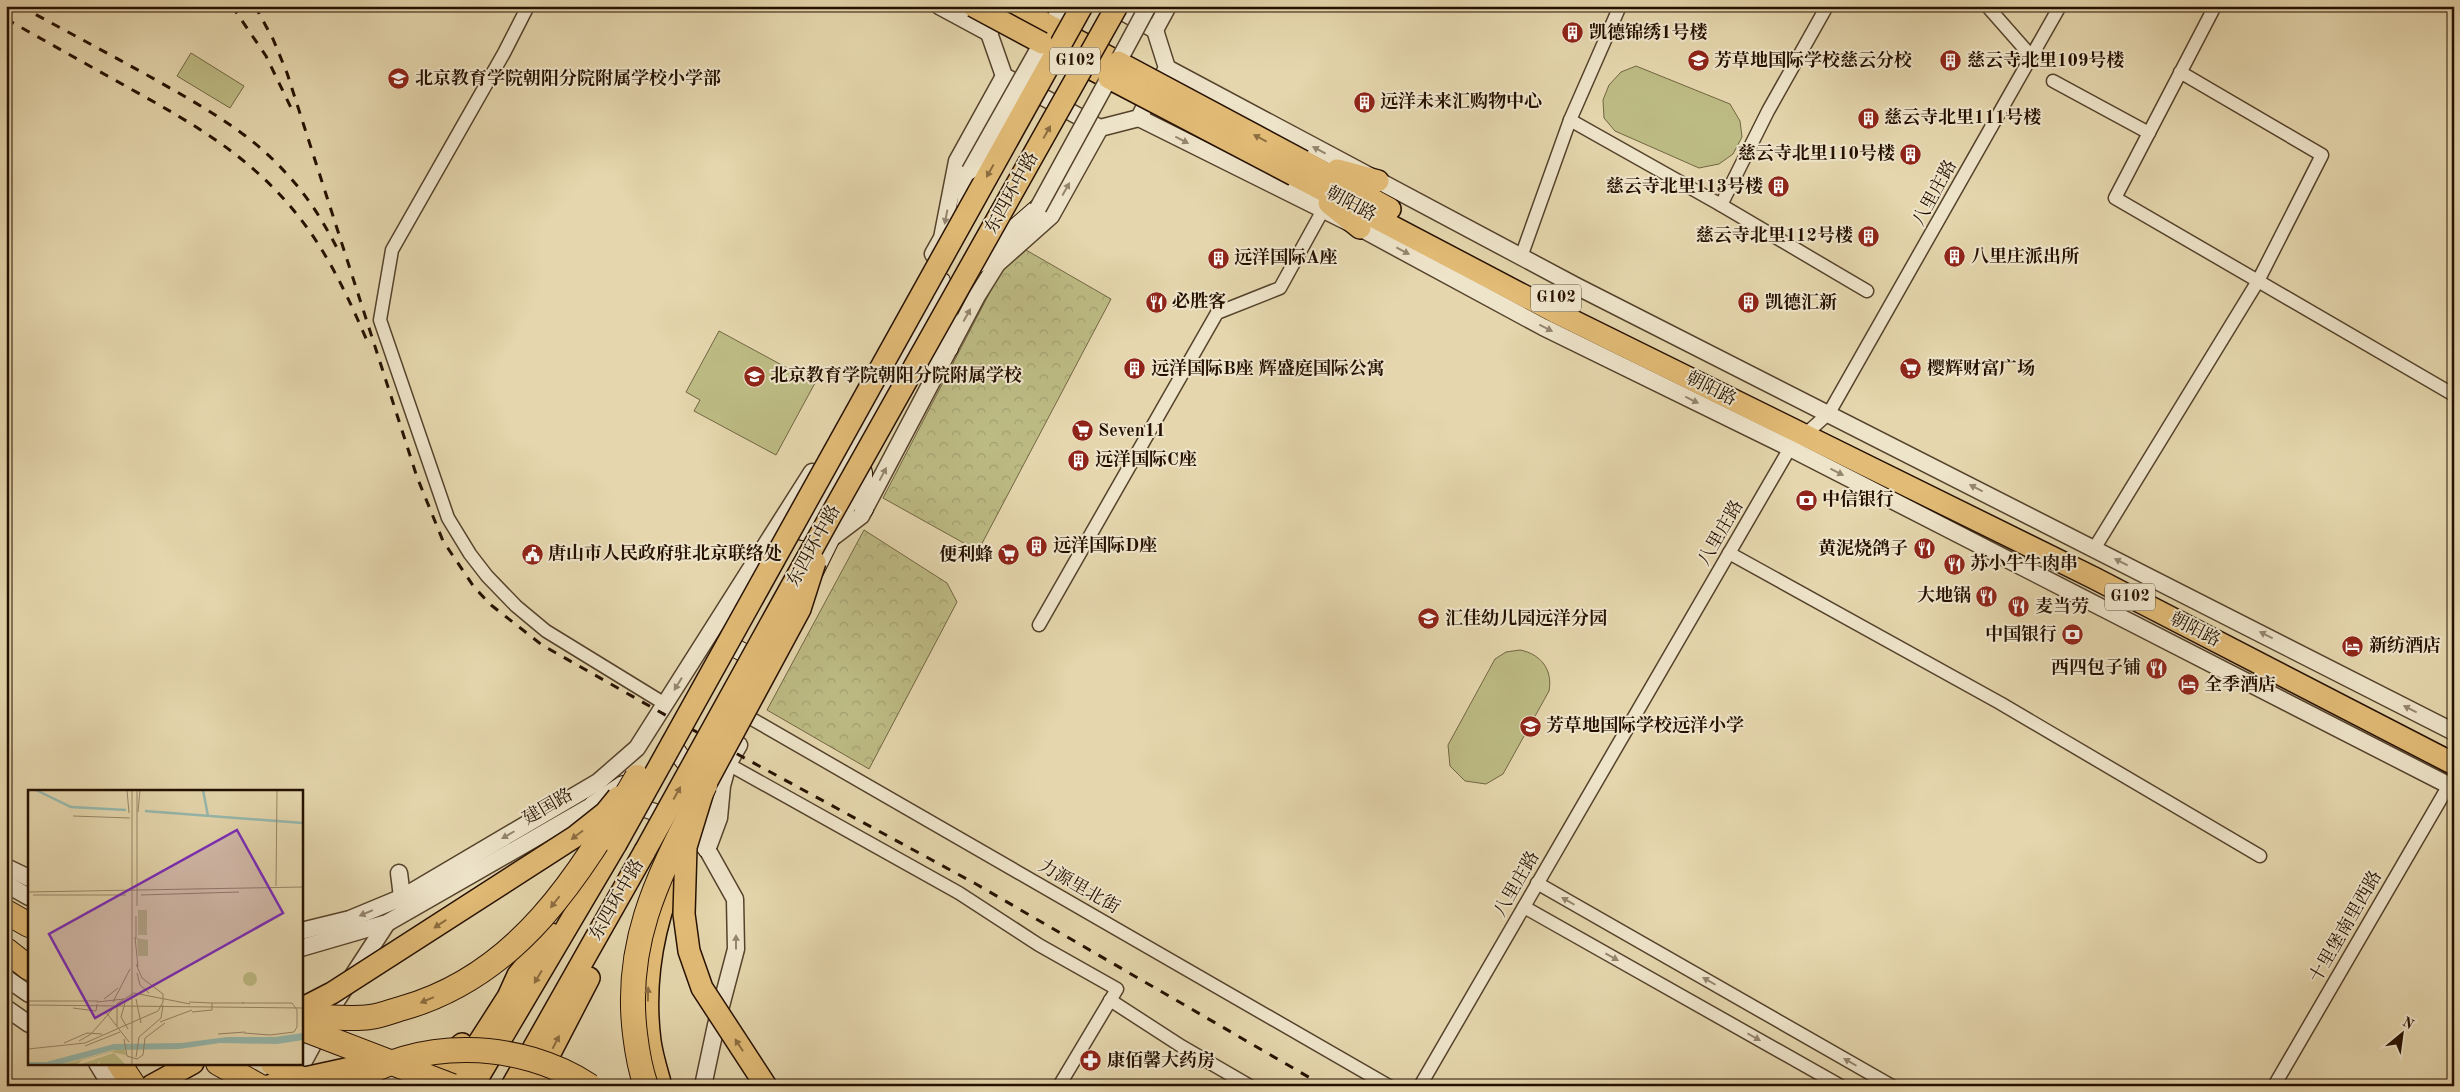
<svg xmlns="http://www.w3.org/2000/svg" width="2460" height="1092" font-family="'Old Standard TT','Noto Serif SC',serif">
  <defs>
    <pattern id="park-crowns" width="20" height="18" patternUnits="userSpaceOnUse" patternTransform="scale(1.25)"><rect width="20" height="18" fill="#bdbb84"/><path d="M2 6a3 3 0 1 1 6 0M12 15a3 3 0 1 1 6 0" fill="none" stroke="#a2a070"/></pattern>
  </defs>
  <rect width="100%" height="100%" fill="#e5d6ad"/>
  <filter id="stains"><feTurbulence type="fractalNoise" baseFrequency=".004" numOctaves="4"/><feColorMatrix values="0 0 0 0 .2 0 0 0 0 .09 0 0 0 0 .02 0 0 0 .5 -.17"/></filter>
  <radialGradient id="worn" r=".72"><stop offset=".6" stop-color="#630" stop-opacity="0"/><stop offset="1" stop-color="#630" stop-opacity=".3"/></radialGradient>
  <g fill="#bdbb84" stroke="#716642">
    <polygon points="191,53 244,86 230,108 177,76"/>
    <polygon points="1636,66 1730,104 1740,121 1742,137 1733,154 1719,164 1699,168 1615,131 1604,118 1603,100 1609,85 1621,72"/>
    <polygon points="719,331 815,383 776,455 694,411 700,400 686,392"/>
    <path d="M1520,650c21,4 33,20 29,41l-46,83 -17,10 -21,-3 -15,-15 -2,-21 47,-86 11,-7z"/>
  </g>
  <g fill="url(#park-crowns)" stroke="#716642">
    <polygon points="1026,250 1111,299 978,551 883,498 1003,267"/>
    <polygon points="864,530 947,583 957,602 869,769 767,710"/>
  </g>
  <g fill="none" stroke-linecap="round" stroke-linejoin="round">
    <defs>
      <g id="minor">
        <polyline points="528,6 504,53 392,250 380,320 448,518 470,554 487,576 516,606 546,631 665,704"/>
        <polyline points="1987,6 2031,56"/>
        <polyline points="2180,72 2322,155 2258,281 2115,198 2215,6"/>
        <polyline points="2053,81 2149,133"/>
        <polyline points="1570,120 1721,205 1768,111 1827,6"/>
        <polyline points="1721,205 1867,291"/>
        <polyline points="1521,257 1570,120 1620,6"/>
        <polyline points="2094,549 2258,281 2454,395"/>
        <polyline points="1729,553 2000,703 2260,856"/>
        <polyline points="1039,625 1217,313 1280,288 1323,210"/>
        <polyline points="752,719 1389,1086"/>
        <polyline points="728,764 959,893 1039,945 1117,989 1059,1086"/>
        <polyline points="1537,883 1892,1086"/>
        <polyline points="1524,907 1841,1086"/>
        <polyline points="1110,1000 1181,1046 1250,1086"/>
        <polyline points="1420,1086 1790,448 1829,413 2060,6"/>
        <polyline points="2274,1086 2449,785"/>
      </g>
      <g id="tertiary">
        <polyline points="939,6 989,33"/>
        <polyline points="1112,6 1155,30 1167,68 1162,77"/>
        <polyline points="1002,10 989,33 1004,76 1100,128 1139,118 1143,110"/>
        <polyline points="1155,30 1168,6"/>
        <polyline points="1045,37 1062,6"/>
        <polyline points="1167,68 1576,286 2454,732"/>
        <polyline points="1139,118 1360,228 1543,327 1790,448 2454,788"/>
        <polyline points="933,254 942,238 957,161 1004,76"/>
        <polyline points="832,538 861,516 977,296 997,264 1051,216 1100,128"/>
        <polyline points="698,841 707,849 735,899 736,949 716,1025 703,1086"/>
        <polyline points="709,845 719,818 722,786 728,764 739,745"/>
        <polyline points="6,867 29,878"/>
        <polyline points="399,873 403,905"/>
        <polyline points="6,884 29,897"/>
        <polyline points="301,931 350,919 403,897 598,782 637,748 812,472"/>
        <path d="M301,948l86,-25 206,-118c35,-1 49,-1 80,16"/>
        <polyline points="6,978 29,994"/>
        <polyline points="6,1008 29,1024"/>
        <polyline points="97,1063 111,1086"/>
        <polyline points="291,1085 337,1000 387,923"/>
      </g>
      <g id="secondary">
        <polyline points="965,213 970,171"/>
        <polyline points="979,263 983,256 1038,208"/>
        <polyline points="922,365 949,348 949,317"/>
        <polyline points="863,472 864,509"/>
        <polyline points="802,531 941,281"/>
        <polyline points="812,576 851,497"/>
        <polyline points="735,648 763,663"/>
        <path d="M676,750c7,11 13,19 28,19"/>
        <polyline points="593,805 623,785"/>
        <polyline points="707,849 710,785"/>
      </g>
      <g id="trunk">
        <polyline points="1012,6 1118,62"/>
        <polyline points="1042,43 1109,78"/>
        <polyline points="1303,161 1390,209"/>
        <polyline points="1337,170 1378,181"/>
        <polyline points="1294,175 1555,312 2094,578 2454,764"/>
        <polyline points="1329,203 1360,228"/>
        <polyline points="151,1086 193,1063"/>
        <polyline points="416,1086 462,1044"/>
        <polyline points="451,1086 508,997 518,975 551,934"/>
        <polyline points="473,1086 616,844"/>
        <polyline points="512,1086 645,851"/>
        <polyline points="533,1086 589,978"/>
        <path d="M661,1086c-4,-15 -9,-30 -11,-45 -8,-63 5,-125 31,-182"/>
      </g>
      <g id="motorway">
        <polyline points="6,912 29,925"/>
        <polyline points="6,950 29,968"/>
        <polyline points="119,1063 134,1086"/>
        <polyline points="218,1063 259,1086"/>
      </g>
    </defs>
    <use href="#minor" stroke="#55422b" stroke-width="15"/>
    <use href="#tertiary" stroke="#55422b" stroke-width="19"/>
    <use href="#secondary" stroke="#251000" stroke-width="20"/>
    <use href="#trunk" stroke="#251000" stroke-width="24"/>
    <use href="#motorway" stroke="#251000" stroke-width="26"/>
    <use href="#minor" stroke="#eee4ca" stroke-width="12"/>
    <use href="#tertiary" stroke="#eee4ca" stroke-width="16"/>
    <use href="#secondary" stroke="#eee4ca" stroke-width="18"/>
    <use href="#trunk" stroke="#e2bb76" stroke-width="21"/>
    <use href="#motorway" stroke="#e2bb76" stroke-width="24"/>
    <g stroke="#251000" stroke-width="3" stroke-dasharray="9 9" stroke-linecap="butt">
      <path d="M20,6c46,25 91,49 136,74 47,27 93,52 129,92 23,24 40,52 55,82"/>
      <polyline points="232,6 266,56 294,114"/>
      <polyline points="255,6 273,39 287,73 417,477 443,541 474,587 491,605 542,645 660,712 976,884 1324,1086"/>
      <path d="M6,19c41,23 82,46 123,69 65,36 123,69 170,129 30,38 50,82 69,126"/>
    </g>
    <defs>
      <g id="tertiary-bridge">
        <polyline points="1118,62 1148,6"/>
        <polyline points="970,171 1042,43"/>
        <polyline points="1038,208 1109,78"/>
      </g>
      <g id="trunk-bridge">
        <polyline points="973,6 1042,43"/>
        <polyline points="1118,62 1303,161"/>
        <polyline points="1109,78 1294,175"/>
        <polyline points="616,844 1082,6"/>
        <polyline points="645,851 831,515 1117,6"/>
        <polyline points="301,1009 332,993 576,836 605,813 618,797"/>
        <polyline points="268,1086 387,1060"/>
        <polyline points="766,1086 702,988 689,951 684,914 686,847 705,785 800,609 815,562"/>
      </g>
      <g id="motorway-bridge">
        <path d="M301,1016c22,0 47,4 69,1 11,-1 22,-6 33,-9 116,-33 176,-132 234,-231"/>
        <polyline points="301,1028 452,1086"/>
        <polyline points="273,1063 313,1086"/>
        <path d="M347,1086c69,-50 173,-46 243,0"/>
        <path d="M646,1086c-6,-17 -9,-35 -11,-52 -12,-98 28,-165 70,-249"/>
      </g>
    </defs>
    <use href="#tertiary-bridge" stroke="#55422b" stroke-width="19" stroke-linecap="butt"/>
    <use href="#trunk-bridge" stroke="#251000" stroke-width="24" stroke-linecap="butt"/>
    <use href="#motorway-bridge" stroke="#251000" stroke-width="26" stroke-linecap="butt"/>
    <use href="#tertiary-bridge" stroke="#eee4ca" stroke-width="16"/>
    <use href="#trunk-bridge" stroke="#e2bb76" stroke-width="21"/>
    <use href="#motorway-bridge" stroke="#e2bb76" stroke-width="24"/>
  </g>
  <defs><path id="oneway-solid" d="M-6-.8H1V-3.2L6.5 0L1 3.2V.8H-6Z" transform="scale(1.25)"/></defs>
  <g fill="#8d6e41">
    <use href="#oneway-solid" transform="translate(1047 132) rotate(-61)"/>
    <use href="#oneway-solid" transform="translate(1260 138) rotate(-152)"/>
    <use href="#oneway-solid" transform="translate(990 171) rotate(119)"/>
    <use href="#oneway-solid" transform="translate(677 793) rotate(-61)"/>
    <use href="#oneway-solid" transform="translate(577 835) rotate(143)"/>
    <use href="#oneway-solid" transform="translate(555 902) rotate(128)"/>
    <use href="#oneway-solid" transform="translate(440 924) rotate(147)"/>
    <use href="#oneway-solid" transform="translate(538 977) rotate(121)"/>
    <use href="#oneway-solid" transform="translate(648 994) rotate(-89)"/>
    <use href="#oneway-solid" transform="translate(427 1000) rotate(157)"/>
    <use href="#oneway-solid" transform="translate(556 1042) rotate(-63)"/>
    <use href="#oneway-solid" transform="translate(739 1045) rotate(-123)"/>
  </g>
  <g fill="#94856f">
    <use href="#oneway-solid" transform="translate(1182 140) rotate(27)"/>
    <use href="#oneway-solid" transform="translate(1319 150) rotate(-152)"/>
    <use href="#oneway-solid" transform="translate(1066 189) rotate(-61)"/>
    <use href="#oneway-solid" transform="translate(946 217) rotate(101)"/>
    <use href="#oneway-solid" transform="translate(1403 251) rotate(28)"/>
    <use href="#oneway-solid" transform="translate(967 315) rotate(-61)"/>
    <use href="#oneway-solid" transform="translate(1546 328) rotate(27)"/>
    <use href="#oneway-solid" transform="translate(1692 400) rotate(26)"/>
    <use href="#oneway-solid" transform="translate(1837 472) rotate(27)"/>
    <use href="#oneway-solid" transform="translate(883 474) rotate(-62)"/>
    <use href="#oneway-solid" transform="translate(1976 488) rotate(-153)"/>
    <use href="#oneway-solid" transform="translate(2121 562) rotate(-153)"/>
    <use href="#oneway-solid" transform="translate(2266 635) rotate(-153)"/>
    <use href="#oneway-solid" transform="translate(678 684) rotate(122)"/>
    <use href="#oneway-solid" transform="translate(2410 709) rotate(-153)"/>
    <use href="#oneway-solid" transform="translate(508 835) rotate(150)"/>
    <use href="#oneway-solid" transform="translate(1568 901) rotate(-150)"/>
    <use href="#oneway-solid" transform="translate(366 913) rotate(157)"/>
    <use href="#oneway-solid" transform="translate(736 942) rotate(-90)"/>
    <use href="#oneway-solid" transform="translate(1612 957) rotate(29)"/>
    <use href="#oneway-solid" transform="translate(1709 981) rotate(-150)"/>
    <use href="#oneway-solid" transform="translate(1754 1037) rotate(29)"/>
    <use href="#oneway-solid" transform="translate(1850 1062) rotate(-150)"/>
  </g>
  <defs>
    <symbol id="building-disc" viewBox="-11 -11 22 22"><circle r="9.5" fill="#8f2418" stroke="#eee4ca"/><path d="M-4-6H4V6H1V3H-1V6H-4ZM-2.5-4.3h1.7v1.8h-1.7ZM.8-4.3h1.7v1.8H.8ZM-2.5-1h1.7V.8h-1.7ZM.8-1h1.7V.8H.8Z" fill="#fff"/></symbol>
    <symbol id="school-disc" viewBox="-11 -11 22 22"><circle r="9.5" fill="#8f2418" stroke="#eee4ca"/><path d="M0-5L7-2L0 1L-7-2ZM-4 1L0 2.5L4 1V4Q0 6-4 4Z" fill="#fff"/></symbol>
    <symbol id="restaurant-disc" viewBox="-11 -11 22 22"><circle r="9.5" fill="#8f2418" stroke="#eee4ca"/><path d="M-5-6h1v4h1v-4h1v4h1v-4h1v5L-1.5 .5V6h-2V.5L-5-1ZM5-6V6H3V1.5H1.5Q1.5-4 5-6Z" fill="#fff"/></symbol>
    <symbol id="supermarket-disc" viewBox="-11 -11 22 22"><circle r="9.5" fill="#8f2418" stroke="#eee4ca"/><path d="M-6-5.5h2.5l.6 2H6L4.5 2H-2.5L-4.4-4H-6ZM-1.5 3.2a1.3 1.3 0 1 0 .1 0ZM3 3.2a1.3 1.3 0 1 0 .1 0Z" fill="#fff"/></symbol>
    <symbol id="bank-disc" viewBox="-11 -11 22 22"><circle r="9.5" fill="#8f2418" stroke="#eee4ca"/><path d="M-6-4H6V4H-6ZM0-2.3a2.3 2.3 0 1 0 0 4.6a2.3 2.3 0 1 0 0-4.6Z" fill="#fff"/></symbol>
    <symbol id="civic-disc" viewBox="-11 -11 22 22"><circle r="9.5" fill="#8f2418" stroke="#eee4ca"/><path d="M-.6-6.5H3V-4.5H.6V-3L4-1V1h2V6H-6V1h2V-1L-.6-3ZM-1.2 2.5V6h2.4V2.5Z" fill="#fff"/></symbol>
    <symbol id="hotel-disc" viewBox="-11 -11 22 22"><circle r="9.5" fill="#8f2418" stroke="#eee4ca"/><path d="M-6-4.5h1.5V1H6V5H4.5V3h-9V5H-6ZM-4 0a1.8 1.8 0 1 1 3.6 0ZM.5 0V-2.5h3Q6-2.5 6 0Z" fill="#fff"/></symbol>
    <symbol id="pharmacy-disc" viewBox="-11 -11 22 22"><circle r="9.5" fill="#8f2418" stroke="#eee4ca"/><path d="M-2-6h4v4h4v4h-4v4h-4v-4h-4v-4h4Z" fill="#fff"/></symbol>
  </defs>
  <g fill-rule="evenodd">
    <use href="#building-disc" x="1560" y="20" width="25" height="25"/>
    <use href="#school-disc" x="1686" y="48" width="25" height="25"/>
    <use href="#building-disc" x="1938" y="48" width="25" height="25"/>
    <use href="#school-disc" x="386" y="66" width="25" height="25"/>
    <use href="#building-disc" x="1352" y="90" width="25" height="25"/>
    <use href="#building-disc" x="1856" y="106" width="25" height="25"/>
    <use href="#building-disc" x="1898" y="142" width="25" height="25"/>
    <use href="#building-disc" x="1766" y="174" width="25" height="25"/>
    <use href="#building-disc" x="1856" y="224" width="25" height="25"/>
    <use href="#building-disc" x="1942" y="244" width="25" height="25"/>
    <use href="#building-disc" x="1206" y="246" width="25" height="25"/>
    <use href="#restaurant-disc" x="1144" y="290" width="25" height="25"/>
    <use href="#building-disc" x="1736" y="290" width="25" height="25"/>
    <use href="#building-disc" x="1122" y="356" width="25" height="25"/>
    <use href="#supermarket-disc" x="1898" y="356" width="25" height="25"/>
    <use href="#school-disc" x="742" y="364" width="25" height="25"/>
    <use href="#supermarket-disc" x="1070" y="418" width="25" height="25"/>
    <use href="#building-disc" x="1066" y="448" width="25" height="25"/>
    <use href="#bank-disc" x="1794" y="488" width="25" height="25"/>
    <use href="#building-disc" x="1024" y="534" width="25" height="25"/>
    <use href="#restaurant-disc" x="1912" y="536" width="25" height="25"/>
    <use href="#civic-disc" x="520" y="542" width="25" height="25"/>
    <use href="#supermarket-disc" x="996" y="542" width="25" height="25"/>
    <use href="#restaurant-disc" x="1942" y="552" width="25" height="25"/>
    <use href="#restaurant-disc" x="1974" y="584" width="25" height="25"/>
    <use href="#restaurant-disc" x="2006" y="594" width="25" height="25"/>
    <use href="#school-disc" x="1416" y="606" width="25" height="25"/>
    <use href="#bank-disc" x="2060" y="622" width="25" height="25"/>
    <use href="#hotel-disc" x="2340" y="634" width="25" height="25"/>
    <use href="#restaurant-disc" x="2144" y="656" width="25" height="25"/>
    <use href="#hotel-disc" x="2176" y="672" width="25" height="25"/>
    <use href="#school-disc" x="1518" y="714" width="25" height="25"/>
    <use href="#pharmacy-disc" x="1078" y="1048" width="25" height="25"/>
  </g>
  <g text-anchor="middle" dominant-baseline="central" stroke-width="4" stroke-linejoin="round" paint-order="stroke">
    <g fill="#eee4ca" stroke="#61503d" stroke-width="1">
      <rect x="1050" y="47.5" width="50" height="27" rx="4"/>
      <rect x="1531" y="284.5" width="50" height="27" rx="4"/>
      <rect x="2105" y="583.5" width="50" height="27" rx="4"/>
    </g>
    <g font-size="16" font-weight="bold" fill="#251000">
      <text x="1075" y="61">G102</text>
      <text x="1556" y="298">G102</text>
      <text x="2130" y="597">G102</text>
    </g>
    <g font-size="18" font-weight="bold" fill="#251000" stroke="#eee4ca" text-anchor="start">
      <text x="1589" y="33">凯德锦绣1号楼</text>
      <text x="1714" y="61">芳草地国际学校慈云分校</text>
      <text x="1967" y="61">慈云寺北里109号楼</text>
      <text x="415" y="79">北京教育学院朝阳分院附属学校小学部</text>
      <text x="1380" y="102">远洋未来汇购物中心</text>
      <text x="1884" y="118">慈云寺北里111号楼</text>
      <text x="1895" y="154" text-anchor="end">慈云寺北里110号楼</text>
      <text x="1763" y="187" text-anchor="end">慈云寺北里113号楼</text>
      <text x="1853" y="236" text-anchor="end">慈云寺北里112号楼</text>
      <text x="1971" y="257">八里庄派出所</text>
      <text x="1234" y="258">远洋国际A座</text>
      <text x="1172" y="302">必胜客</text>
      <text x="1765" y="303">凯德汇新</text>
      <text x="1151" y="369">远洋国际B座 辉盛庭国际公寓</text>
      <text x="1927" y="369">樱辉财富广场</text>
      <text x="770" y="376">北京教育学院朝阳分院附属学校</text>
      <text x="1098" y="431">Seven11</text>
      <text x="1095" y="460">远洋国际C座</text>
      <text x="1822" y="500">中信银行</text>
      <text x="1053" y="546">远洋国际D座</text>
      <text x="1908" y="549" text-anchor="end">黄泥烧鸽子</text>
      <text x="548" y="554">唐山市人民政府驻北京联络处</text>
      <text x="993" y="555" text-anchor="end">便利蜂</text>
      <text x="1970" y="564">苏小牛牛肉串</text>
      <text x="1971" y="596" text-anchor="end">大地锅</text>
      <text x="2035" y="607">麦当劳</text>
      <text x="1445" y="619">汇佳幼儿园远洋分园</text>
      <text x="2057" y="635" text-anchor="end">中国银行</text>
      <text x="2369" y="646">新纺酒店</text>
      <text x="2141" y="668" text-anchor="end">西四包子铺</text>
      <text x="2204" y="685">全季酒店</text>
      <text x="1546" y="726">芳草地国际学校远洋小学</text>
      <text x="1107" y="1061">康佰馨大药房</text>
    </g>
    <g font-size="18" fill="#251000" stroke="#eee4ca">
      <text transform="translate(1012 193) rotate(-61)">东四环中路</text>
      <text transform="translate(1935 193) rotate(-61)">八里庄路</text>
      <text transform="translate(1351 204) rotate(28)">朝阳路</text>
      <text transform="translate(1711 389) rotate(27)">朝阳路</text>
      <text transform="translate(1721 533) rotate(-60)">八里庄路</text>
      <text transform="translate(814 546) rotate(-61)">东四环中路</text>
      <text transform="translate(2195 630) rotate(27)">朝阳路</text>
      <text transform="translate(548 807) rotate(-30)">建国路</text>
      <text transform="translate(1517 884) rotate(-60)">八里庄路</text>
      <text transform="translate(1079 887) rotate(30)">力源里北街</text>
      <text transform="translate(617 900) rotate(-60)">东四环中路</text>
      <text transform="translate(2346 927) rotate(-60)">十里堡南里西路</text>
    </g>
  </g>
  <g transform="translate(28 790)">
    <rect width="275" height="275" fill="#e5d6ad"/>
    <path d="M215 189a7 7 0 1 1 14 0a7 7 0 1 1-14 0Z" fill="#bdbb84"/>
    <path d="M88,260h9l1,5 -15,-3 -29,8 -5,5h-16zM86,263l12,12h-26l-1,-4 -2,4h-19z" fill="#bdbb84"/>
    <path d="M110,120h9v25h-9zM109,148l11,2v16h-10z" fill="#bdbb84"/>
    <path d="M275,243v7l-26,4 -57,-1 -41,6 -66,1 -54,15h-31v-3h18l68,-18 67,-1 46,-6h48z" fill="#96b9ae"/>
    <path fill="none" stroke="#96b9ae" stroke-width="2.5" d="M8,0l35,17 55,3M175,0l5,26M117,21l158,12"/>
    <path fill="none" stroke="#988768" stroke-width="1" d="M99,0l2,23M109,0v116M110,22l2,-22M45,26l57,2M248,96l1,-96M0,102l275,-5M5,105h93M113,105l98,-3M107,147l3,30M108,149v-23M109,183l3,12 9,8M76,209l14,-11M108,209l5,24M0,211h70M69,212l27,-3M85,212l17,-33M161,212l23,1v7l-20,2M97,213l-4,14 7,12M184,213h32M214,213h50l5,7v17l-3,5 -24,3 -26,-2M0,215l275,3M89,216v20M45,218l23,3 1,-7M77,221l24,31M132,232l32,-12M190,244l27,-2M96,249l3,17 10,3 6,-4 2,-17 20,-15M51,251l12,-7 27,-31 16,-10 56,11M36,253l23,-10 15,1M57,256l35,-14M0,259l57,-6 73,-32 5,-9v-8l-21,-16 -6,-14M108,267l3,-20 22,-19 2,-13M104,275v-275"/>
    <path fill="#7b2cbf" fill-opacity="0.15" stroke="#7b2cbf" stroke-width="2.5" d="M209,40l46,83 -188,105 -46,-84z"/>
    <rect width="275" height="275" fill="none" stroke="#251000" stroke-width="2.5"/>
  </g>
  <rect width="2460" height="1092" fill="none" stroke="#e5d6ad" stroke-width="25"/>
  <rect x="8" y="8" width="2445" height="1077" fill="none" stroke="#251000" stroke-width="2.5"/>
  <rect x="12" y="12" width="2435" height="1067" fill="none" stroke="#251000"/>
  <g transform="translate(2402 1034) rotate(29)" stroke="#eee4ca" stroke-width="4" paint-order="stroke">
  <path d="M0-4L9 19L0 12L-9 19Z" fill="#251000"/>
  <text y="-8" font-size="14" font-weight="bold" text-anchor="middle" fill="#251000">N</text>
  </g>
  <rect width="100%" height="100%" filter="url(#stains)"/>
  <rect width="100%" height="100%" fill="url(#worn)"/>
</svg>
